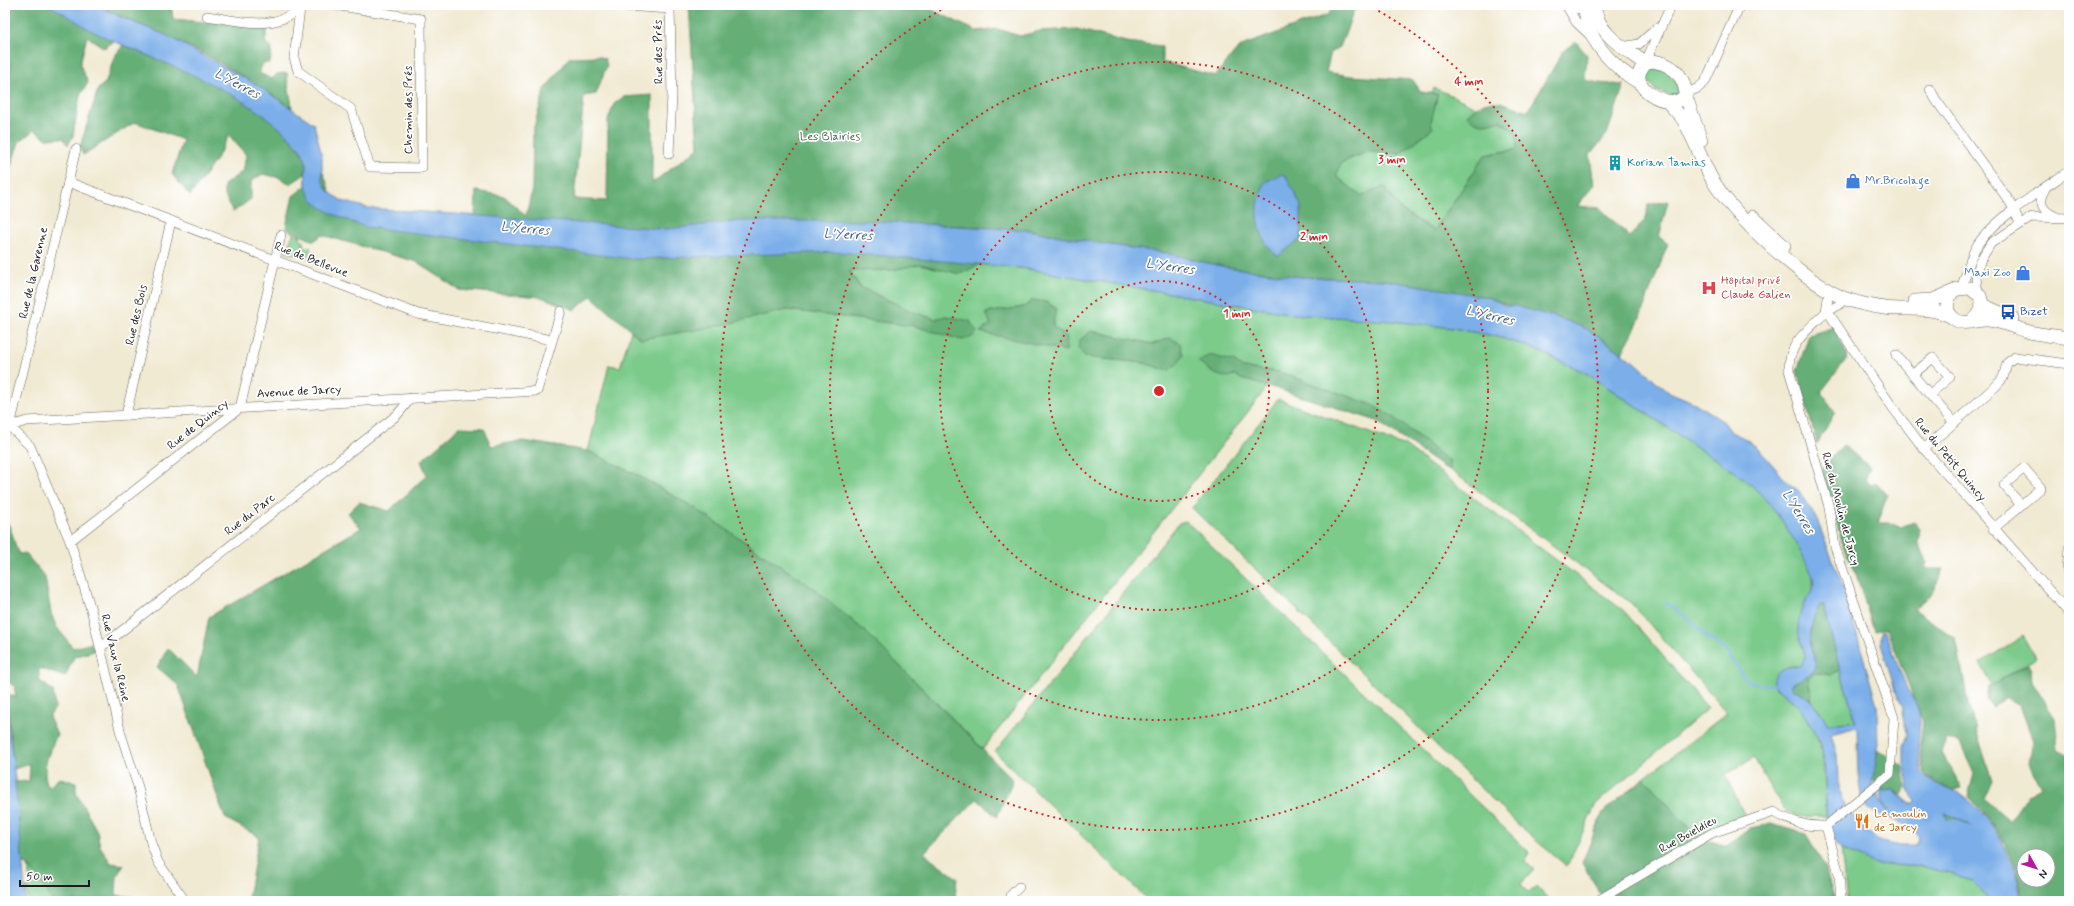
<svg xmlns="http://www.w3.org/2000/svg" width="2074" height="906" font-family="Mynerve,sans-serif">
  <rect width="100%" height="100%" fill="#fff"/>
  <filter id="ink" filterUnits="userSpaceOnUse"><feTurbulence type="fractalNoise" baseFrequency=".025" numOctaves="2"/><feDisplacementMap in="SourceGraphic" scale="8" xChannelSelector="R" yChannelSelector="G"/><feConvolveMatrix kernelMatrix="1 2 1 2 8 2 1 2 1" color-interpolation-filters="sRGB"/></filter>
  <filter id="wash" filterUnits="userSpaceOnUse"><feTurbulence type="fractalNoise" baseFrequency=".012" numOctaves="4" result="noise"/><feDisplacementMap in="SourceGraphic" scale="16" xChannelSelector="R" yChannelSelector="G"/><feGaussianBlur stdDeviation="0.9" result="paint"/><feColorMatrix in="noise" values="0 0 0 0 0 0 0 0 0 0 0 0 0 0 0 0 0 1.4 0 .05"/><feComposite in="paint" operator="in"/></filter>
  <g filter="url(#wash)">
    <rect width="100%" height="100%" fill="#f1ead3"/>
    <g fill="#7ccb8b" stroke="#4c7454" fill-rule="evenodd">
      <path d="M1651,69c14,-2 23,7 28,19l-3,9 -20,-6 -9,-11v-7z"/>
      <path d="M1434,88c31,13 55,24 82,45l1,16 -32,6 -51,76 -34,-22 -15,-22 -24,9 -25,-20 5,-13 26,-11 34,1 30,-31 -4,-18z"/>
      <polygon points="293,234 301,237 300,240 304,241 303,246 311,248 307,258 286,252"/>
      <path d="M920,264l40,10 20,-10 41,4 272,46 100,7 60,7 45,9 29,9 59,27 159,106 17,14 14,18 20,31 17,33v15l-10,16 -2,37 5,11 -2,8 -4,4h-12l-15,20c6,5 14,9 20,15 34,29 32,74 33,115l-27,1 -15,-7 -30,-52 -29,17 20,41 -48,21 -53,-59 83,-65 -96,-110 -181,-133 -1,-9 -79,-57 -91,-32 -36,-4 -8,-6 1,13 5,4 26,7 -5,8 -279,355 -116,-116 -54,-45 -120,-81 -56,-32 -49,-24 21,-86 11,2 11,-36 11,8 145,-29 128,16 47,14 -16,-24 -11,3 -22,-7 -53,-25 -11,-17h43zM1033,300l20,27 14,10 -87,-5 11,-8 -5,-11 38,-6zM1091,331l62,13 17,-6 -2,32 -23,-7 -59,-6z"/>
      <polygon points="1278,399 1405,446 1624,611 1708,708 1596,804 1567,866 1528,834 1192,508"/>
      <polygon points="1186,521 1530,853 1525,861 1534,870 1521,884 1529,893 1536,886 1550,901 1149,901 995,752 1179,523"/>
      <polygon points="2023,636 2036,658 1992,685 1980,663"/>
      <polygon points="1840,670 1856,721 1828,724 1818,708 1810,699 1811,694 1807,678 1815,672 1830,675"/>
      <polygon points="1841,849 1875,864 1925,867 1972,880 1991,901 1847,901"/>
      <polygon points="28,865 53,901 29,901 26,888 30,887"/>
    </g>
    <g fill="#65af77" stroke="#40664a" fill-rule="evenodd">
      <path d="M5,5c13,0 31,-3 43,0 21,6 44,26 65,36l-9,7 -17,-12 -7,28 8,19 -8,12 -7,41 -5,9 -5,-7 -16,1 -13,-9 -15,12 -14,41v26z"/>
      <path d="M98,5h73l2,14 95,9 -3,13 7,8 -2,14h-7l-4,10 13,6 5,-5 10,-1c0,13 4,22 5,35 -40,-27 -83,-54 -127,-73 -23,-10 -45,-18 -67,-30z"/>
      <path d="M689,5h233l54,26 22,-2 22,7 20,-5 37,-2 49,13 36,4v16l53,14 22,-26 7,-5 85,-31 4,-9h23l-16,42 -9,5 -5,20 24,4 63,4 8,12 17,2 -7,28 2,6 -32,25 -34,-1 -25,10 -6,14 25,20 24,-9 15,22 34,22 51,-76 32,-6 -1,-16 -16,-13c-13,5 -23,7 -33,-5 22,-22 34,-12 61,-4l36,-61 12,-8 11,13 -2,25 14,3 25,2 -17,49 -17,21 4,30 -17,21 23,2 30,29 16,-18 2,-14 20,-4 -9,36 9,7 -31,81 -15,28c-19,-14 -38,-27 -61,-34 -23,-7 -49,-10 -70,-21l-107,-18 -82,-3 -76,-10 -61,-14 -61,-9 -76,-14 -98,-6 30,38 20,2 -20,10 -40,-10 -28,6 -43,1 11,16 53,25 22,7 11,-3 24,5 7,11 -5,5 -10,3 -47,-14 -128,-16 -74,17 -72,12 -50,-43 -16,14 -34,-13 -82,-7 -42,-28 -95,-27 -8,6 -26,-11 -2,-3 7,-31 23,-18 5,-12 14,40 140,12 1,-27 28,5 22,20 6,-27 1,-59 12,-41 25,-32 29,-1 6,3 2,6 -11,29 -12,2 -10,103 33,2 1,-81 6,-16 9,-7 29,-2v88l46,-35z"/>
      <path d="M123,45c53,22 140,54 174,102 3,4 9,11 9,16 1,3 -1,9 -2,12l-14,9 -10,-6 -17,-4 -12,7v18l-18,13 -9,-18v-9l19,-14 3,-16 -17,-20 -12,23 -27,38 -18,-22 11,-34 -48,-18 -52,33 -3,-8 18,-58 8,-7 8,-25z"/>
      <polygon points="1033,300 1046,302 1056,308 1053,327 1067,337 1066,351 980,332 991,324 986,313 1024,307"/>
      <polygon points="1834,327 1848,357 1821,392 1835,412 1817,444 1797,371 1809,335"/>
      <polygon points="1091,331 1153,344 1170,338 1180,343 1183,355 1177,364 1168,371 1145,363 1086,357 1078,349 1079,341"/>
      <path d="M1210,355l25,7 8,6 36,4 91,32 22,12 57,45 1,9 -9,-4 -64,-45 -99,-32 -37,-10 -5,-4c-16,6 -26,-4 -38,-14z"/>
      <polygon points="459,427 484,428 491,446 523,441 588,451 637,475 693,507 813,588 867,633 1013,780 997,817 977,799 924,853 957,878 955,897 950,901 877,901 874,898 870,901 251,901 248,898 259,837 225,818 178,685 157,667 168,648 197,677 209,617 361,528 348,513 359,502 389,511 427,475 421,461"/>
      <path d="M1843,445l27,22 -5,13 6,5 6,-2 10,12 -9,28h12l11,4 13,-5 6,7 -2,13 9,19 -2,8h18l-10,23 -19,17 42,30 13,69 23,72 -8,18 26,23 18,-27 13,-7 -12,-23 4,-23 -13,-36 -14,-7 -13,9 -7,-7 2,-12 40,-24 3,6 1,12 23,36 3,31 11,6v146h-46c-3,-7 -2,-14 -4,-21 -9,-34 -27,-60 -51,-84l6,-22 -14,-31 -14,-4 -4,14 20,35 -8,2 -26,-12 -4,-4 -4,-29 3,-23 -36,-93 -13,2 -19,-60 -11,-23 -23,-78zM2024,856h24v24h-24z"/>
      <path d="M5,519c8,10 8,23 14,35l6,-1 20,24 6,36 5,13 17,22 19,-5 2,8 -20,6 -9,20 -26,-9v12l14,11 2,17 -6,9 8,18c-7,15 -18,36 -8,52l10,-9 17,4v11l21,38 3,15 11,17 13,2 -7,11 -1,19 17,2 2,4h-82l-25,-36 -6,-1 -1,-17h-8l2,-65 14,-1 1,-17 -16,5 -8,-75 10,3 -2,-11 -9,-6z"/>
      <path d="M1820,605h4l16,65 -10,5 -15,-3 -7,6 3,16 -1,5 -17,-10 -2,-4 17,-10 6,-19c-7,-14 -3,-38 6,-51z"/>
      <path d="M1878,750l24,16c3,11 6,19 0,29l-9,-5 -13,1c-12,-14 -6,-24 -2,-41z"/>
      <polygon points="1644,778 1697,837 1727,846 1750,828 1771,824 1806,834 1825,867 1835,901 1605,901 1582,863 1603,812"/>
      <path d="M1944,813l25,11 17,26c-16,-9 -34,-20 -42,-37z"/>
    </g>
    <g fill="#7cafe9" stroke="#4c6682" fill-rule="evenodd">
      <path d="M48,5h50l22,12 46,18 93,51 55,38 8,32v24l6,11 14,10 26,7 298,21 75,-8h131l156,9 76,14 61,9 61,14 76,10 82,3 69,11 38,7 15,8h10l46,13 27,11 46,32 32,29 28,12 29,19 7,10 13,6 14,10 30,35 11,8 18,29 28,72 20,71 12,42 1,45 -6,35 17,29 1,-4h-4l-6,-19 13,-1 19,14h3l1,-3 -9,-13 1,-9 -4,-13v-20l4,-11 -6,-21 1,-7 -8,-17 -14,-46v-12l4,-1 22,58 8,12 4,13 1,8 -2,22 4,30c10,11 28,12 40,21 29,21 45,52 56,85 2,7 1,14 3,21h-30l-19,-21 -47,-13 -50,-3 -34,-15 -8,-8 -6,-21 -3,-60 -4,-18 -19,-33 -8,-8 -20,-15c-1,-16 13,-20 27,-20 11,-11 -1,-23 -2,-37 0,-6 2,-17 5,-23 3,-8 10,-13 11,-22 0,-9 -6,-17 -10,-25 -15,-31 -33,-57 -59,-80l-159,-106 -59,-27 -29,-9 -45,-9 -60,-7 -100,-7 -272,-46 -183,-16 -205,7 -268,-32c-17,-7 -41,-14 -53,-28 -9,-11 -6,-23 -6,-35 0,-16 -29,-38 -40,-47 -51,-38 -112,-57 -168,-83 -17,-8 -33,-21 -50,-29zM1820,605h4l16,65 16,51 -28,3c-9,-15 -18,-28 -35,-35l-2,-4c7,-6 19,-8 23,-16 4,-8 -2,-14 -3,-21 -2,-14 1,-32 9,-43zM1857,727c1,19 -2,64 9,79 11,14 50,15 53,33l-3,6h-21l-17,-4 -14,-13 -19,-22 -7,-24 -1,-27 -6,-21zM1944,813l25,11 16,25c-15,-6 -34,-20 -41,-36z"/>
      <path d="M1281,174l5,2 15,30v33l-23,17c-15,-10 -21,-31 -20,-48 0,-8 4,-17 6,-25z"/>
      <polygon points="5,661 8,725 14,769 26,901 5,901"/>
    </g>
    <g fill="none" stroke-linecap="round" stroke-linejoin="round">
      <polyline stroke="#7cafe9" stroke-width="2.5" points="1666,603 1689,619 1705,636 1727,651 1742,675 1753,684 1776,685"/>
      <polyline stroke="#7cafe9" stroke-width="16" points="1934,828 1956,828 1970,835 1981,848 1994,858 2001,870 2010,901"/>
    </g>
  </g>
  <g filter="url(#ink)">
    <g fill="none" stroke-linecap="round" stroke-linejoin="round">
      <defs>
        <g id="street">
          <polyline points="610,5 670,9 672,95 669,154"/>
          <polyline points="1566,5 1576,22 1592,37"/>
          <polyline points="1569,5 1577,9 1583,5"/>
          <polyline points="300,8 294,58 298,71 351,109 370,167 422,168 421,19 334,5"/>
          <path d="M207,16c33,5 68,16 94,-9"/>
          <polyline points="1622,47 1639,44 1657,28"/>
          <polyline points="1645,63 1671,5"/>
          <polyline points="1930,89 1936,100 2010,202 2020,223"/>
          <polyline points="1685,94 1698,88 1705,82 1740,5"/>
          <polyline points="68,182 418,314 552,340"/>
          <path d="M2045,189c-8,12 -2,23 10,27"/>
          <path d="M1961,287c7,-13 8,-30 17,-43 17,-25 65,-55 91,-73"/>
          <polyline points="1978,293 1976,278 1980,261 1991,243 2032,217 2069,218"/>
          <polyline points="1826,312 1830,315 1893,408 1924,449 2069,613"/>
          <polyline points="1826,312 1839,305 1844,298"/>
          <polyline points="1826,312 1829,291"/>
          <polyline points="1896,355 1954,423"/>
          <polyline points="1913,374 1933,358 1950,377 1930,394"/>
          <polyline points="126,415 171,221"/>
          <polyline points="6,423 30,446 70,541 92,613 121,734 138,787 151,843 158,862 185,901"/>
          <polyline points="10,426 27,421 537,391 561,311"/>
          <polyline points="10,426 76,149"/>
          <polyline points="1924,449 1996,386 2003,378 2007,363 2015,357 2069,364"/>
          <polyline points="1993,529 2041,488 2024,468 2004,485 2021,505"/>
          <polyline points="70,541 240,408 281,235"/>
          <polyline points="2069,548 2067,570 2069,570"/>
          <polyline points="100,648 397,415 411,398"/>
          <polyline points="1826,826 1839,874 1841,901"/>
          <polyline points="1011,901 1011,895 1019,887"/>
          <path d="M1597,901l115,-68 62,-21c18,10 32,15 52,14l64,-52 4,-56 -59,-171 -6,-40 -40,-137c-1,-27 19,-40 37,-58"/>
        </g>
        <g id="secondary">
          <path d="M1585,5c0,35 28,62 56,79"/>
          <path d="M1594,5c4,30 29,42 51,58"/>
          <path d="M1653,61c12,2 22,6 28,17 21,40 -46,22 -42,-4 1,-4 4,-8 6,-11z"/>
          <polyline points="1685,94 1701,140"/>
          <path d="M1668,102c5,7 12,12 16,19 11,19 18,41 29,60 23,37 92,102 133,118 12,4 25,7 38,9 24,3 46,-3 68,9"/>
          <polyline points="1753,217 1784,246"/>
          <polyline points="1915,301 1933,300 1952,292"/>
          <polyline points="1982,305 2012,318"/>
          <path d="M1972,321c9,-6 12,-14 8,-25l-10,-8 -13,1c-12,7 -14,25 1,32 9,4 20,-2 30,-1 13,1 26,7 38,11 14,4 29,5 43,7"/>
        </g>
      </defs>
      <use href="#street" stroke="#67645c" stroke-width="10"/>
      <use href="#secondary" stroke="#67645c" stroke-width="14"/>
      <use href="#street" stroke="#fff" stroke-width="9"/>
      <use href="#secondary" stroke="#fff" stroke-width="13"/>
    </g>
  </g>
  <g fill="none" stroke="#d62828" stroke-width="2" stroke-dasharray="2 4">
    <circle cx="1159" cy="391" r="110"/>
    <circle cx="1159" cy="391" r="219"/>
    <circle cx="1159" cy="391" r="329"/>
    <path d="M1368 5A439 439 0 1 1 950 5"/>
  </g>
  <defs>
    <symbol id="building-bare" viewBox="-9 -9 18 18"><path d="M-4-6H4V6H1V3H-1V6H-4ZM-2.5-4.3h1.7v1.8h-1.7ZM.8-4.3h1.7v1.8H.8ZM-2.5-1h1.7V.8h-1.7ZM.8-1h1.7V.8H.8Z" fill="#0f9aa8" stroke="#fff" stroke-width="2.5" paint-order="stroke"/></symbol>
    <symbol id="shop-bare" viewBox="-9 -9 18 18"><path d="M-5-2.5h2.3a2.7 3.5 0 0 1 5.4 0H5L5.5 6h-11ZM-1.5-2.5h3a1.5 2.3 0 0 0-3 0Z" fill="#3f7fe0" stroke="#fff" stroke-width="2.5" paint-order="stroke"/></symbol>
    <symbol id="hospital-bare" viewBox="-9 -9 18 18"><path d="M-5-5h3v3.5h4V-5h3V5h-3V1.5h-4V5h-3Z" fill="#e0444e" stroke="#fff" stroke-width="2.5" paint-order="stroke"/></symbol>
    <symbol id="bus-bare" viewBox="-9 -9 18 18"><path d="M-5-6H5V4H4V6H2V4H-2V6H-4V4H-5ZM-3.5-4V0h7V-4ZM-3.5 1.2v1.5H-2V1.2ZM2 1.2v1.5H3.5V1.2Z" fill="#1a4fb4" stroke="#fff" stroke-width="2.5" paint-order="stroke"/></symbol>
    <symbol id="restaurant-bare" viewBox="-9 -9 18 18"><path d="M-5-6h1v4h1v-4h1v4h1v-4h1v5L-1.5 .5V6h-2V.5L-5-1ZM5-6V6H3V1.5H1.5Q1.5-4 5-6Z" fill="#e8710a" stroke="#fff" stroke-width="2.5" paint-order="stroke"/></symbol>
  </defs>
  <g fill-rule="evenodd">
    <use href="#building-bare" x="1604" y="152" width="22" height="22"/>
    <use href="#shop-bare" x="1842" y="170" width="22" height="22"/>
    <use href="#shop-bare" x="2012" y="262" width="22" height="22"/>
    <use href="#hospital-bare" x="1698" y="277" width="22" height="22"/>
    <use href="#bus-bare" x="1997" y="301" width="22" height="22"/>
    <use href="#restaurant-bare" x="1851" y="810" width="22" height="22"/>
  </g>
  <g text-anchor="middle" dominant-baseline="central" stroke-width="3.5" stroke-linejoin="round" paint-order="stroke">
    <g font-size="12" fill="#1c1c1c" stroke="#fff">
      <text transform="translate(659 52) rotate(-91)">Rue des Prés</text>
      <text transform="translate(409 110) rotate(-90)">Chemin des Prés</text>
      <text transform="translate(311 260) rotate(21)">Rue de Bellevue</text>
      <text transform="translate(34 273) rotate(-77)">Rue de la Garenne</text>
      <text transform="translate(137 315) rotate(-77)">Rue des Bois</text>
      <text transform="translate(299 392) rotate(-3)">Avenue de Jarcy</text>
      <text transform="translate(198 425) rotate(-38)">Rue de Quincy</text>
      <text transform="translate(1950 460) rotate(50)">Rue du Petit Quincy</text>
      <text transform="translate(1840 509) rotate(75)">Rue du Moulin de Jarcy</text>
      <text transform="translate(250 515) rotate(-38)">Rue du Parc</text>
      <text transform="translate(115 658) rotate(76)">Rue Vaux la Reine</text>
      <text transform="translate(1688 835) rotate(-29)">Rue Boieldieu</text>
    </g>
    <g font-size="12" fill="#426248" stroke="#fff">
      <text x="830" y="137">Les Blairies</text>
    </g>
    <g font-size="12" fill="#0d838f" stroke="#fff" text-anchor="start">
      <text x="1627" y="163">Korian Tamias</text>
    </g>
    <g font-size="12" fill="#366cbe" stroke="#fff" text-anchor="start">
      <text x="1865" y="181">Mr.Bricolage</text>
      <text x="2011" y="273" text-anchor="end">Maxi Zoo</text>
    </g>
    <g font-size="12" fill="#be3a42" stroke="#fff" text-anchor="start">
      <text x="1721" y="281">Hôpital privé<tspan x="1721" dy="14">Claude Galien</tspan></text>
    </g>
    <g font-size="12" fill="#164399" stroke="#fff" text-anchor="start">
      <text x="2020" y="312">Bizet</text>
    </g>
    <g font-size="12" fill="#c56008" stroke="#fff" text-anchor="start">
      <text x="1874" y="814">Le moulin<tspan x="1874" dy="14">de Jarcy</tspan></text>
    </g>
    <g font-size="13" font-style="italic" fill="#475e78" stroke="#fff">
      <text transform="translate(237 84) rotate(28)">L'Yerres</text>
      <text transform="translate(525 229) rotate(5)">L'Yerres</text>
      <text transform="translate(848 235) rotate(3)">L'Yerres</text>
      <text transform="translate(1170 267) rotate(8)">L'Yerres</text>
      <text transform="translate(1490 316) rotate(13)">L'Yerres</text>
      <text transform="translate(1798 512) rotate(58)">L'Yerres</text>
    </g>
  </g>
  <circle cx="1159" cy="391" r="6" fill="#d62828" stroke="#fff" stroke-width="2"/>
  <g font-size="12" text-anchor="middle" font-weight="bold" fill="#d62828" stroke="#fff" stroke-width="3.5" stroke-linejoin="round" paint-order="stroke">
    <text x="1469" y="85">4 min</text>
    <text x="1392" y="163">3 min</text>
    <text x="1314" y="240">2 min</text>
    <text x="1237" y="317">1 min</text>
  </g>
  <rect width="2074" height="906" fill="none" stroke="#fff" stroke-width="20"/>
  <g transform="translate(2036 868) rotate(129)"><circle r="19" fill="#ffffff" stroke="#a4a4a4"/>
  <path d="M0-3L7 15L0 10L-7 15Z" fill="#b5179e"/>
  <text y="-6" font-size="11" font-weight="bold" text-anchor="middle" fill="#1c1c1c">N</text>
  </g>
  <path d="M20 880v6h69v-6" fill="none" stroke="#1c1c1c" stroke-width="2"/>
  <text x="26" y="880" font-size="12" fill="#1c1c1c" stroke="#ffffff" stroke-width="3" paint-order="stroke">50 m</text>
</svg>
